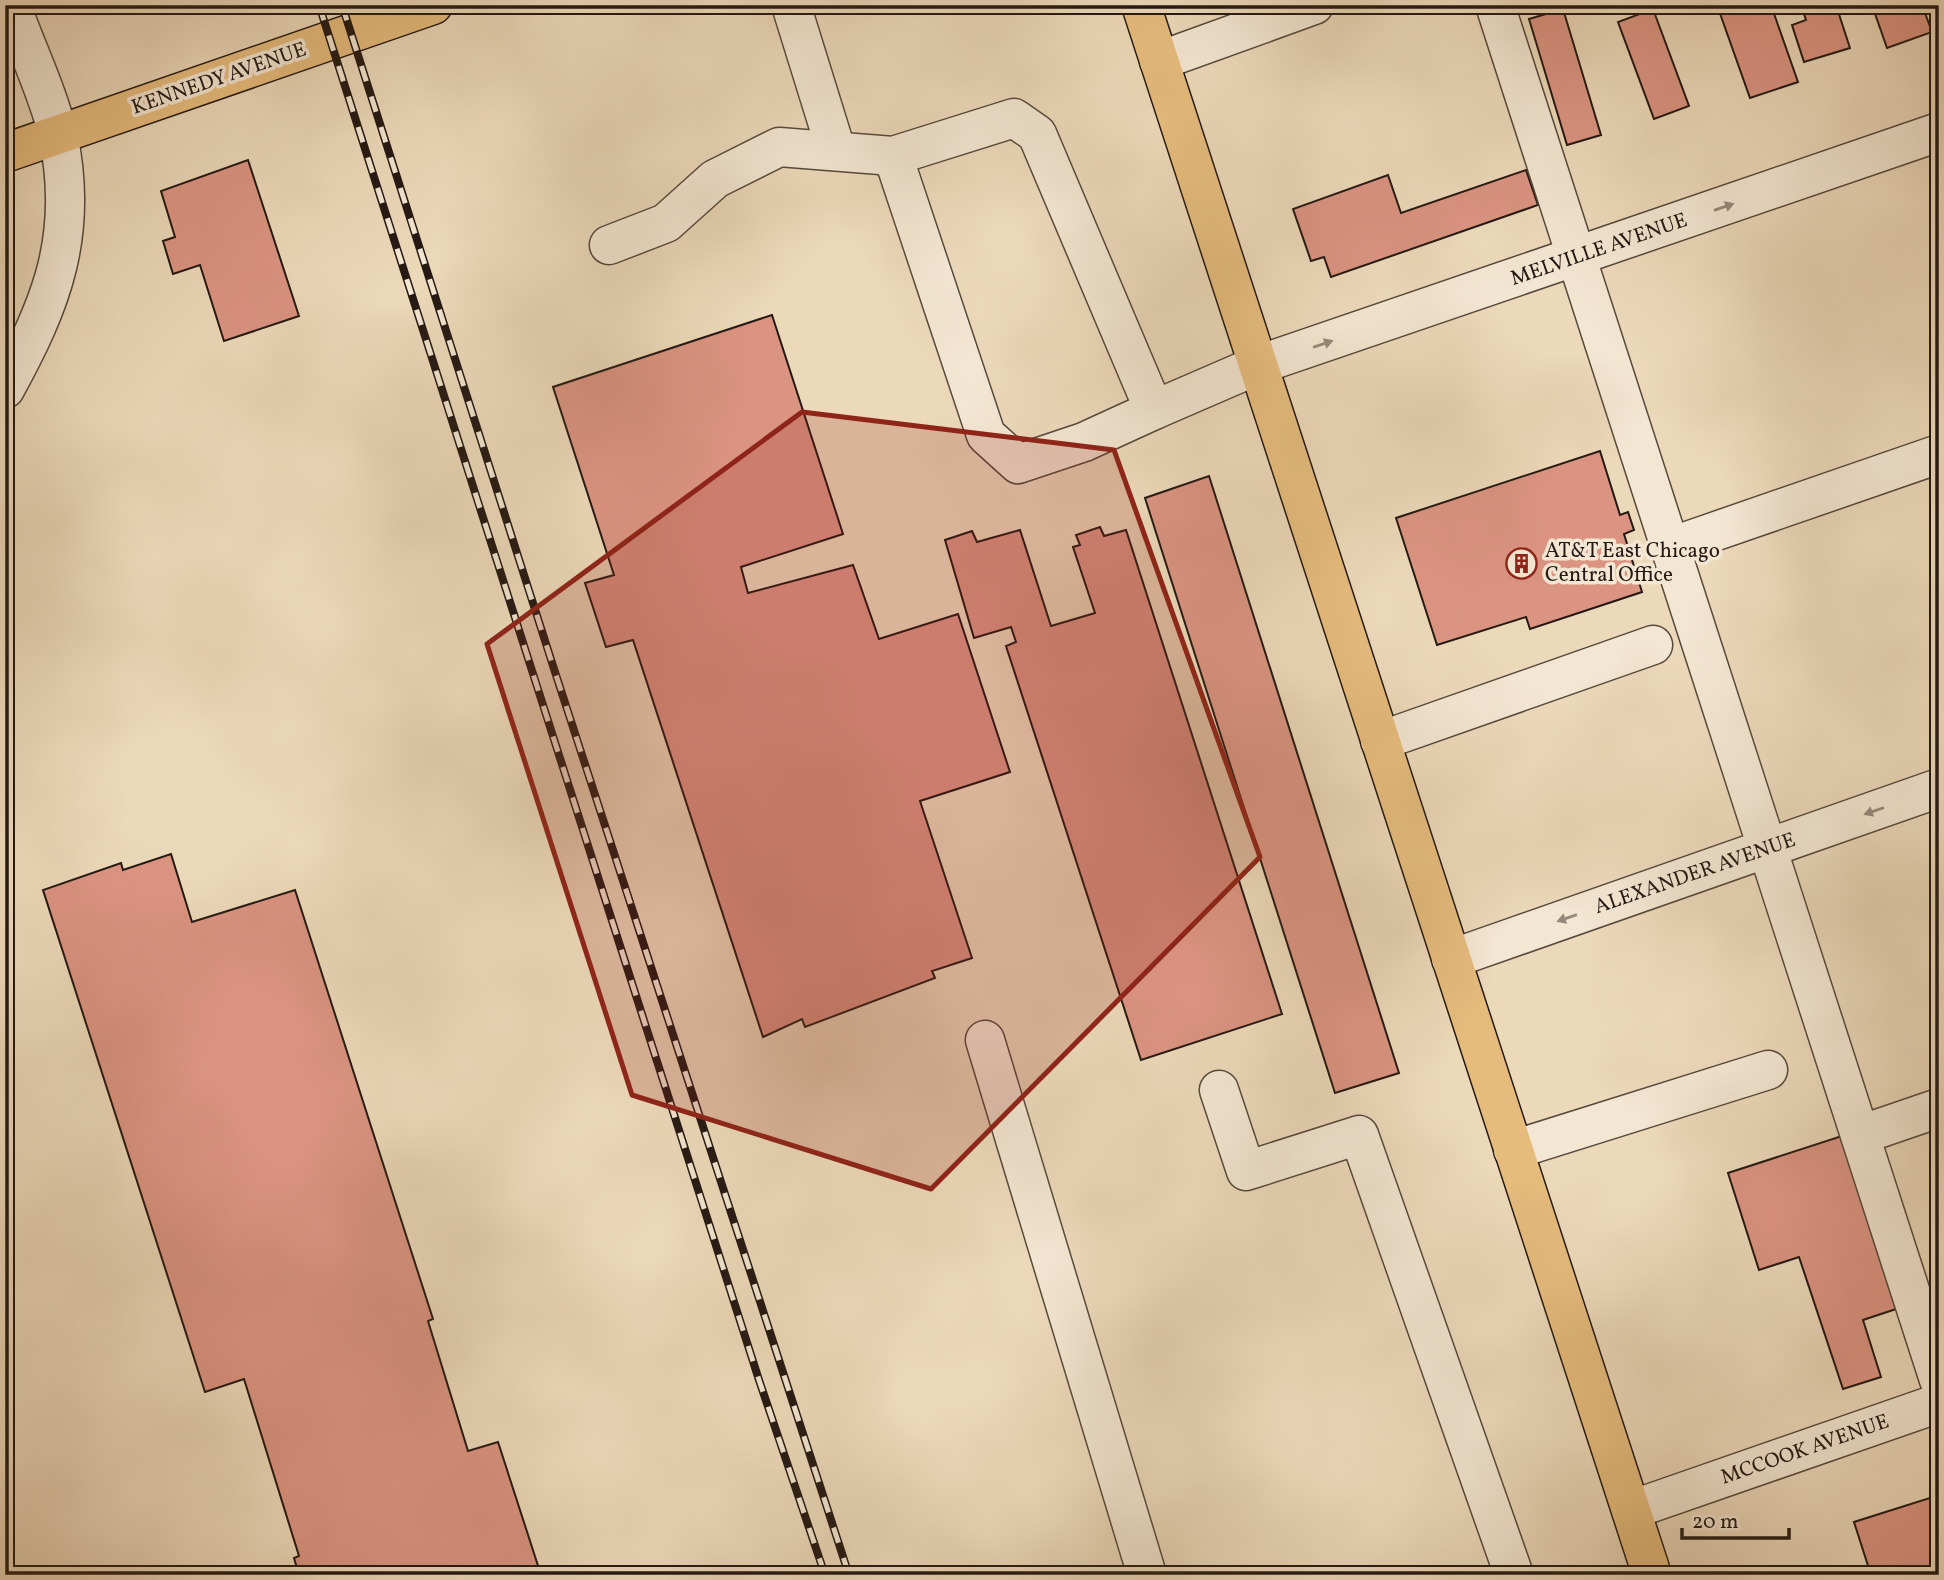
<svg xmlns="http://www.w3.org/2000/svg" width="1944" height="1580" font-family="Vollkorn,serif">
  <rect width="100%" height="100%" fill="#ecd9ba"/>
  <filter id="stains"><feTurbulence type="fractalNoise" baseFrequency=".00286" numOctaves="4"/><feColorMatrix values="0 0 0 0 .2 0 0 0 0 .09 0 0 0 0 .02 0 0 0 .5 -.17"/></filter>
  <radialGradient id="worn" r=".72"><stop offset=".6" stop-color="#630" stop-opacity="0"/><stop offset="1" stop-color="#630" stop-opacity=".3"/></radialGradient>
  <g fill="#db9482" stroke="#241913" stroke-width="2">
    <polygon points="1717,5 1771,5 1798,82 1750,98"/>
    <polygon points="1801,5 1836,5 1850,48 1804,62 1792,25 1806,20"/>
    <polygon points="1872,5 1922,5 1932,32 1887,48"/>
    <polygon points="1563,9 1601,135 1567,145 1529,19"/>
    <polygon points="1653,9 1689,106 1654,119 1618,22"/>
    <polygon points="248,160 299,316 224,341 200,265 173,274 163,241 175,237 161,191"/>
    <polygon points="1526,170 1538,205 1331,277 1324,257 1311,261 1293,209 1388,175 1401,213"/>
    <polygon points="772,315 843,534 741,567 748,593 853,565 879,639 958,614 1010,772 920,801 972,958 932,971 935,978 805,1027 802,1019 763,1037 633,640 606,647 585,583 614,575 553,387"/>
    <polygon points="1600,451 1620,515 1628,512 1634,530 1624,534 1642,592 1530,629 1526,617 1437,645 1396,518"/>
    <polygon points="1209,476 1399,1073 1335,1093 1145,498"/>
    <polygon points="1100,527 1104,536 1126,530 1282,1014 1141,1060 1006,646 1016,642 1011,627 974,638 945,540 972,531 977,542 1020,530 1051,626 1095,613 1073,547 1080,545 1076,535"/>
    <polygon points="171,854 192,922 295,890 433,1319 428,1321 468,1451 498,1442 541,1575 299,1575 294,1558 299,1556 244,1379 205,1392 43,890 121,863 123,870"/>
    <polygon points="1845,1135 1902,1307 1863,1320 1881,1377 1843,1389 1799,1257 1759,1270 1728,1173"/>
    <polygon points="1936,1496 1939,1575 1871,1575 1854,1522"/>
  </g>
  <g fill="none" stroke-linecap="round" stroke-linejoin="round">
    <defs>
      <g id="minor">
        <polyline points="791,5 836,150"/>
        <polyline points="1495,5 1939,1380"/>
        <polyline points="1159,61 1314,5"/>
        <polyline points="893,156 986,435 1018,464 1084,442 1154,410"/>
        <polyline points="609,245 666,223 715,179 779,147 893,156 1014,118 1037,134 1154,410 1258,365 1939,132"/>
        <path d="M5,389c47,-85 74,-155 53,-254 -9,-40 -33,-90 -47,-130"/>
        <polyline points="1670,547 1939,454"/>
        <polyline points="1380,741 1653,645"/>
        <polyline points="1451,959 1939,788"/>
        <polyline points="985,1040 1147,1575"/>
        <polyline points="1219,1090 1246,1171 1359,1135 1514,1575"/>
        <polyline points="1860,1135 1939,1108"/>
        <polyline points="1513,1150 1768,1070"/>
        <polyline points="1631,1510 1939,1403"/>
      </g>
      <g id="major">
        <polyline points="1141,5 1652,1575"/>
        <polyline points="5,153 433,5"/>
      </g>
    </defs>
    <use href="#minor" stroke="#56493d" stroke-width="41"/>
    <use href="#major" stroke="#241913" stroke-width="41"/>
    <use href="#minor" stroke="#f3e6d2" stroke-width="38"/>
    <use href="#major" stroke="#e6bc7d" stroke-width="38"/>
    <defs>
      <g id="rail">
        <polyline points="319,5 759,1380 825,1575"/>
        <polyline points="342,5 555,672 849,1575"/>
      </g>
    </defs>
    <use href="#rail" stroke="#241913" stroke-width="8"/>
    <use href="#rail" stroke="#f3e6d2" stroke-width="5" stroke-dasharray="16" stroke-linecap="butt"/>
  </g>
  <defs><path id="oneway-solid" d="M-6-.8H1V-3.2L6.5 0L1 3.2V.8H-6Z" transform="scale(1.75)"/></defs>
  <g fill="#968a7c">
    <use href="#oneway-solid" transform="translate(1724 207) rotate(-19)"/>
    <use href="#oneway-solid" transform="translate(1323 344) rotate(-19)"/>
    <use href="#oneway-solid" transform="translate(1874 811) rotate(161)"/>
    <use href="#oneway-solid" transform="translate(1567 918) rotate(161)"/>
  </g>
  <path fill="#8f2418" fill-opacity="0.2" stroke="#8f2418" stroke-width="5" stroke-linejoin="round" d="M802,412l312,38 146,407 -329,332 -299,-94 -145,-451z"/>
  <defs>
    <symbol id="building-ring" viewBox="-11 -11 22 22"><circle r="9.5" fill="#f3e6d2" stroke="#8f2418" stroke-width="1.5"/><path d="M-4-6H4V6H1V3H-1V6H-4ZM-2.5-4.3h1.7v1.8h-1.7ZM.8-4.3h1.7v1.8H.8ZM-2.5-1h1.7V.8h-1.7ZM.8-1h1.7V.8H.8Z" fill="#8f2418"/></symbol>
  </defs>
  <g fill-rule="evenodd">
    <use href="#building-ring" x="1504" y="546" width="35" height="35"/>
  </g>
  <g text-anchor="middle" dominant-baseline="central" stroke-width="7" stroke-linejoin="round" paint-order="stroke">
    <g font-size="21" fill="#241913" stroke="#f3e6d2">
      <text transform="translate(219 79) rotate(-19)">KENNEDY AVENUE</text>
      <text transform="translate(1599 250) rotate(-19)">MELVILLE AVENUE</text>
      <text transform="translate(1695 874) rotate(-19)">ALEXANDER AVENUE</text>
      <text transform="translate(1805 1450) rotate(-19)">MCCOOK AVENUE</text>
    </g>
    <g font-size="21" fill="#241913" stroke="#f3e6d2" text-anchor="start">
      <text x="1545" y="551">AT&amp;T East Chicago<tspan x="1545" dy="24">Central Office</tspan></text>
    </g>
  </g>
  <rect width="1944" height="1580" fill="none" stroke="#ecd9ba" stroke-width="28"/>
  <rect x="7" y="7" width="1930" height="1566" fill="none" stroke="#241913" stroke-width="3.5"/>
  <rect x="14" y="14" width="1916" height="1552" fill="none" stroke="#241913" stroke-width="2"/>
  <path d="M1682 1528v10h107v-10" fill="none" stroke="#241913" stroke-width="3.5"/>
  <text x="1692" y="1528" font-size="21" fill="#241913" stroke="#f3e6d2" stroke-width="5" paint-order="stroke">20 m</text>
  <rect width="100%" height="100%" filter="url(#stains)"/>
  <rect width="100%" height="100%" fill="url(#worn)"/>
</svg>
